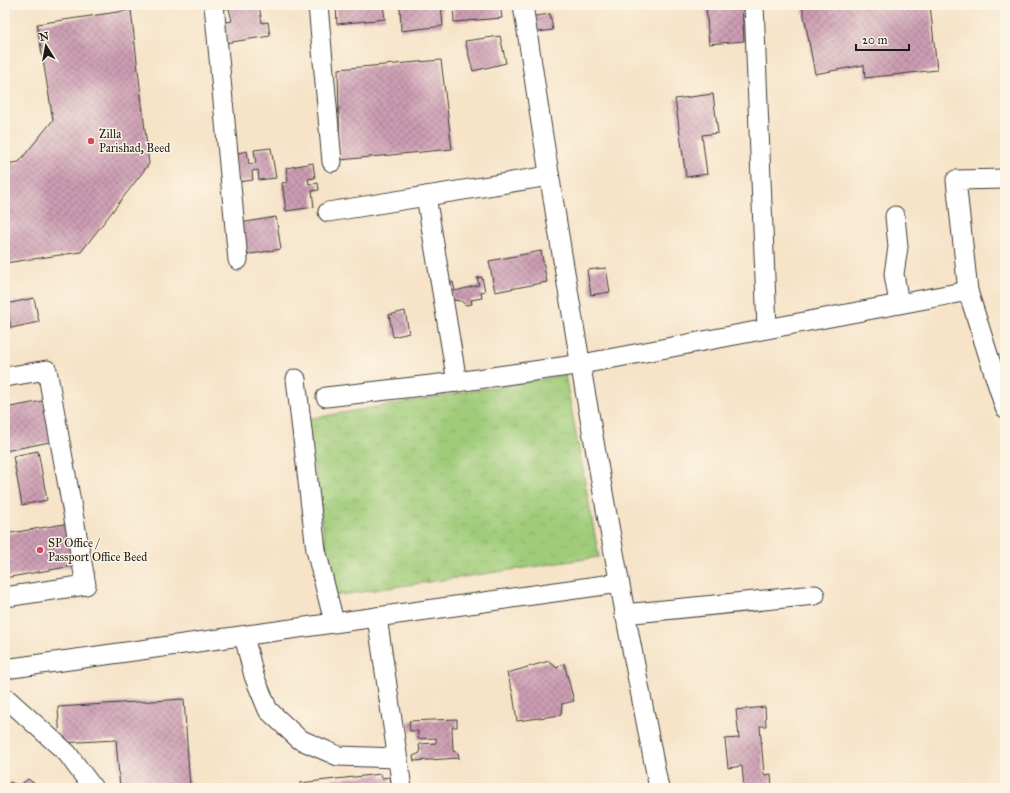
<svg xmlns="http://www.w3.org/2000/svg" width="1010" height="793" font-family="'IM FELL Great Primer',serif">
  <defs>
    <pattern id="park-crowns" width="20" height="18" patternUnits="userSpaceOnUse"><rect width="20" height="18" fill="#a0cc7a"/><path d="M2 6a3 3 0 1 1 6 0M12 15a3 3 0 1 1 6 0" fill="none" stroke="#89af69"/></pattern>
    <pattern id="building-cross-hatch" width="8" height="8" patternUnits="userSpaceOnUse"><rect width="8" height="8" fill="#cc9db3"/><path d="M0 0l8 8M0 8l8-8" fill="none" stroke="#a57f91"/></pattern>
  </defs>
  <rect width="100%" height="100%" fill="#fcf5e5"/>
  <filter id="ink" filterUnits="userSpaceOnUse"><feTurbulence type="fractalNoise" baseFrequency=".025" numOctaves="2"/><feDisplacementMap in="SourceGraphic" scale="8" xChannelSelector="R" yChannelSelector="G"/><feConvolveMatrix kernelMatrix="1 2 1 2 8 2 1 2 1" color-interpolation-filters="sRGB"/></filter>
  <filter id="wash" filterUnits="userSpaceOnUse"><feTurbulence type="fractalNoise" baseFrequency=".012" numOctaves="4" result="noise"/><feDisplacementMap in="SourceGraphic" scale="16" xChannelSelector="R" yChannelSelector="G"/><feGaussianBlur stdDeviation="0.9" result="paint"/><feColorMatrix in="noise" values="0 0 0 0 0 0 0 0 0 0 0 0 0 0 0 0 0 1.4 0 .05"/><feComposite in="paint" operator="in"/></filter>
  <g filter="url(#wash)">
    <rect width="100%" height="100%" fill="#f6e3c8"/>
    <polygon fill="url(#park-crowns)" stroke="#5e744b" points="565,375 599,557 333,596 307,419"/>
    <g id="blocks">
      <g fill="url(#building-cross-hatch)">
        <polygon points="223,5 259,5 262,23 268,22 270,36 225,43 222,23 232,21 229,8 224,9"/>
        <polygon points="336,5 383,5 385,19 337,24"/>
        <polygon points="400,5 441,5 443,26 401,31"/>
        <polygon points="453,5 500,5 502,18 454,22"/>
        <polygon points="706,5 742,5 744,41 709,44"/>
        <polygon points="802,5 930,5 937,70 865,78 864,65 815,74"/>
        <polygon points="131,10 149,164 81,252 5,263 5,164 19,162 53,120 37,24"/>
        <polygon points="550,14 553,30 531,33 528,17"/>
        <polygon points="500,36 506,63 473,71 465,41"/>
        <polygon points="441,60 452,149 340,160 338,69"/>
        <polygon points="713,94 718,133 702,135 707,174 686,177 675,99"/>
        <polygon points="271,148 276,178 259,180 258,170 252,171 253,180 238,182 234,154 247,151 249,164 256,163 254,150"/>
        <polygon points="313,163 315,178 308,179 309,184 318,183 319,190 312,191 314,207 286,211 282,183 288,182 286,168"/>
        <polygon points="276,217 281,249 245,255 240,223"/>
        <polygon points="541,251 547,282 495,292 489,261"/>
        <polygon points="606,268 610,292 591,295 587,270"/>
        <polygon points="482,277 485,291 481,292 482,298 471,300 472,304 466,305 461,301 453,300 449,283 453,282 455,291 479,285 477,278"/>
        <polygon points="34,298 39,322 11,328 6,304"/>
        <polygon points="405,311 409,333 393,337 389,315"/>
        <polygon points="48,400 55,441 5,451 5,408"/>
        <polygon points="38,451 47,500 22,505 13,456"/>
        <polygon points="5,496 8,507 5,507"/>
        <polygon points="70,523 78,565 5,578 5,534"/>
        <polygon points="549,661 557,668 564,663 574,701 562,704 561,715 517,721 513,694 507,673"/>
        <polygon points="184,699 190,788 120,788 116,740 60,743 58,707"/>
        <polygon points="765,707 766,726 760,726 764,775 771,774 772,788 744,788 742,766 728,768 725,739 739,738 736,710"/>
        <polygon points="457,719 457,727 452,727 453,751 458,753 459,758 414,761 413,756 420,753 419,744 436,743 436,738 418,739 418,731 410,731 409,721"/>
        <polygon points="381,774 382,778 390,777 392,788 356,788 355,785 342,788 301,788 300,783"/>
        <polygon points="28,779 40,788 5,788 10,782 19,786"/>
      </g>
    </g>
  </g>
  <g filter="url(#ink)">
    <use href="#blocks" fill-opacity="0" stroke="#3d3a36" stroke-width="1"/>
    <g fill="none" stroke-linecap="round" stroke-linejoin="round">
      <defs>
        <g id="minor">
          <polyline points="214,5 238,260"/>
          <polyline points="318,5 332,162"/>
          <path d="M523,5c39,262 84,523 136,783"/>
          <polyline points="754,5 767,328"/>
          <polyline points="426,196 457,382"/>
          <polyline points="328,212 549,176"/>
          <polyline points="895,216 898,247 894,274 899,304"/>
          <polyline points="968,291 956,180 1005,179"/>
          <polyline points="5,377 47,370 86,585 5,597"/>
          <polyline points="296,379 316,550 334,622"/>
          <polyline points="326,397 457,382 582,364 968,291 1005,408"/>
          <polyline points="624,614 815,595"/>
          <polyline points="377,617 402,788"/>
          <polyline points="244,636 254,676 268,710 299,739 338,756 397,758"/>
          <polyline points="5,669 619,583"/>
          <polyline points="5,697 67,753 93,788"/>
        </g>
      </defs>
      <use href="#minor" stroke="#3d3a36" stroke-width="21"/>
      <use href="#minor" stroke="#fff" stroke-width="19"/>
    </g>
  </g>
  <g fill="#d1495b" stroke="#fcf5e5" stroke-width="1.5">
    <circle cx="91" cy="141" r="4"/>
    <circle cx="40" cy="550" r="4"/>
  </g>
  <g text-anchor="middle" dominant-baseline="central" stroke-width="3" stroke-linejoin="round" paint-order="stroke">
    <g font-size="12" fill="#1c1c1c" stroke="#fcf5e5" text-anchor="start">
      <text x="99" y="134">Zilla<tspan x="99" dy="14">Parishad, Beed</tspan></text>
      <text x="48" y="543">SP Office /<tspan x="48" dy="14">Passport Office Beed</tspan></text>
    </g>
  </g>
  <rect width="1010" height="793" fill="none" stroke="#fcf5e5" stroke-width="20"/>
  <g transform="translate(46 46) rotate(349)" stroke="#fcf5e5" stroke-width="3" paint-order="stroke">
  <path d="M0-3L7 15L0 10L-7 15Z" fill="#1c1c1c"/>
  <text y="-6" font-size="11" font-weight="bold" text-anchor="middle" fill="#1c1c1c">N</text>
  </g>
  <path d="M856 44v6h53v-6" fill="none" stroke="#1c1c1c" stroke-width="2"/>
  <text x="862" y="44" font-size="12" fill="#1c1c1c" stroke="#fcf5e5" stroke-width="3" paint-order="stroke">20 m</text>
</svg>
